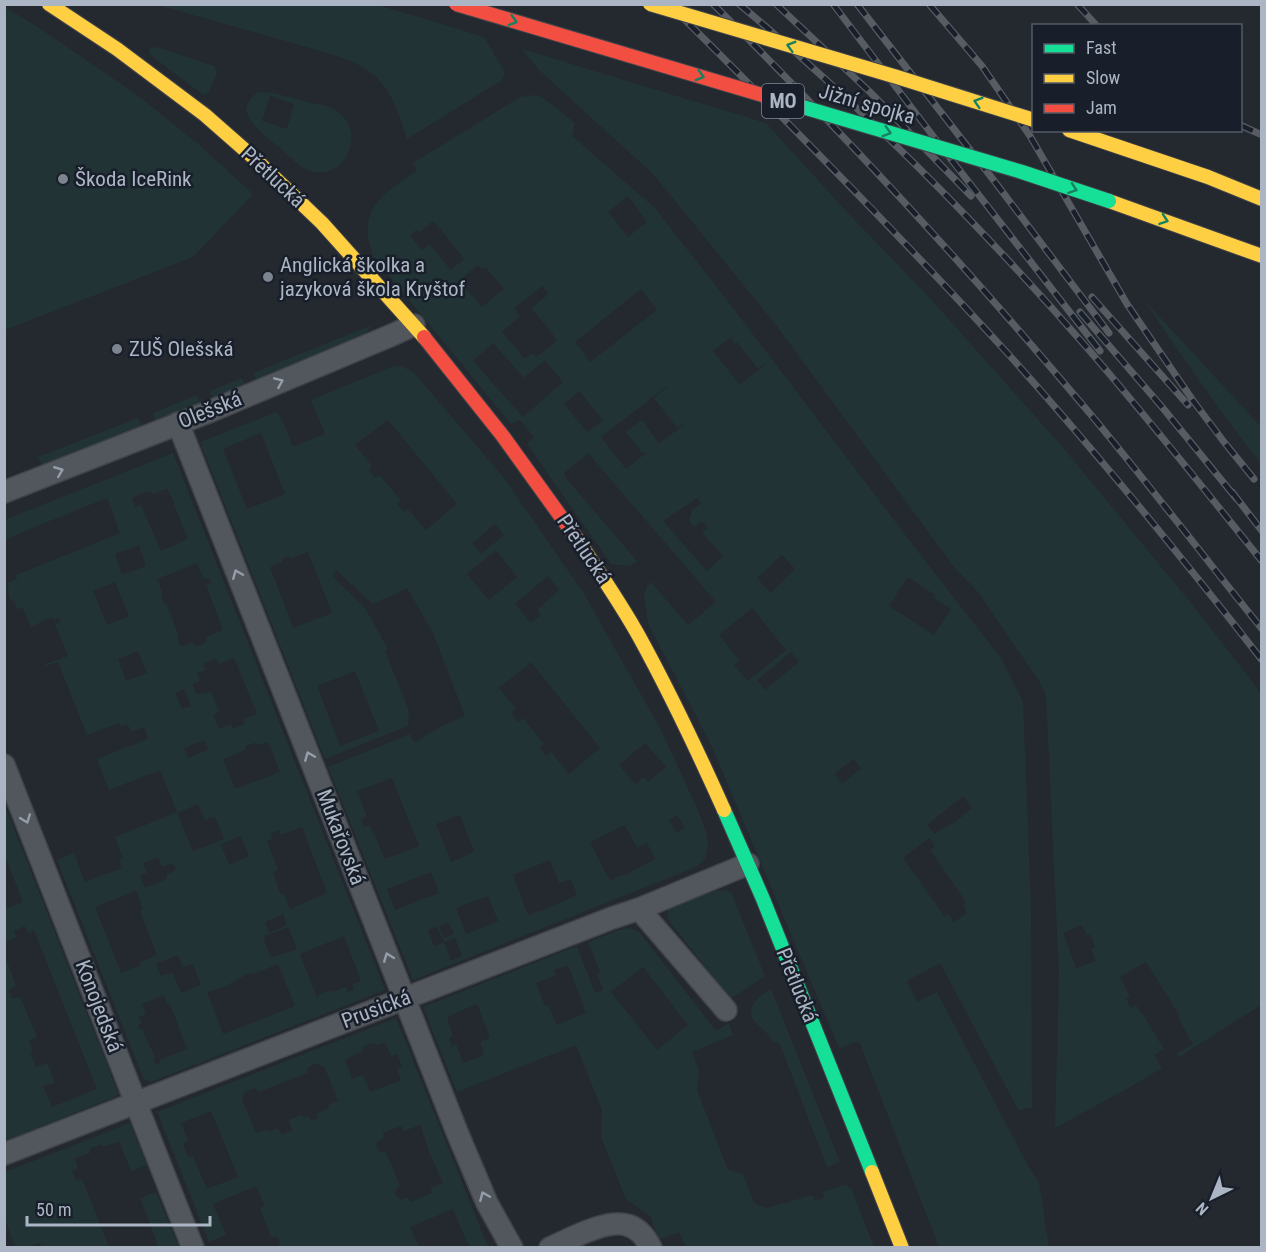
<svg xmlns="http://www.w3.org/2000/svg" width="1266" height="1252" font-family="'Roboto Condensed',sans-serif">
  <rect width="100%" height="100%" fill="#242930"/>
  <g fill="#213335" fill-rule="evenodd">
    <path d="M157,5h221l106,32 20,34c1,5 -1,8 -5,11l-92,57c-8,-24 -14,-47 -33,-64 -21,-18 -59,-25 -85,-33 -44,-12 -88,-25 -132,-37z"/>
    <polygon points="5,7 42,30 137,95 198,144 253,194 193,257 5,330"/>
    <polygon points="156,47 214,66 217,73 209,92 206,94 202,94 153,57 149,53 150,48"/>
    <path d="M522,49l244,74 80,88 81,84 133,149 131,159 70,90v312l-82,52 -2,-4 16,-9 -15,-26 2,-2 -34,-54 -26,15 10,19 -4,3 5,9 5,-3 5,8h1l22,36 -10,6 8,13 -30,18 -77,42 4,-155 -13,-278 -7,-14 -61,-89 -24,-25 -178,-242 -122,-150 -114,-104zM1082,925l5,10 3,-1 5,13 -4,2 5,12 -20,7 -13,-35z"/>
    <path d="M259,92c14,0 27,4 40,8 12,3 26,4 36,10 34,21 10,74 -27,60 -11,-4 -20,-15 -29,-23 -12,-10 -29,-21 -33,-37 2,-8 5,-14 13,-18zM270,96l24,8 -7,25 -25,-8z"/>
    <path d="M536,95l8,4 31,24 -3,13 83,72 81,104 193,254 72,92 22,44 8,207 1,199h-5l-8,3 -79,-148 -33,18 10,21 20,-10 88,168 14,23 10,64h-110l-80,-206 -20,7 -127,-301 -64,-124 -4,-27 3,-10 4,-4 37,43 28,-23 -128,-149 -24,20 1,4 72,84 -7,5 -19,-2 -84,-120 7,-7 -14,-17 -9,4 -138,-168c-17,-46 9,-62 44,-85l-4,-8 107,-66zM628,196l19,26 -19,15 -20,-25zM433,221l6,7h1l24,31 -13,11 -22,-26 -7,6 -12,-14 6,-6 4,2zM478,265l4,4 3,-2 19,22 -22,18 -18,-21 2,-3 -4,-5zM542,286l7,8 -18,14 22,26v2l4,5 -21,16 -4,-4 -7,6 -23,-27 18,-16 -6,-8zM641,289l16,21 -67,52 -15,-20zM734,335v1l-3,3 3,5 3,-2 21,27 6,-5 1,1 -27,21 1,-2 -26,-33zM493,343l31,35 21,-18 18,22 -40,35 -50,-56zM668,386l-14,12 23,30 6,-5 1,2 -26,19 -1,-1 1,-1 -16,-22 -16,12 17,22 2,-2 1,1 -20,16 -25,-32 66,-51zM579,391l24,29 -16,12 -23,-28zM697,498l4,5 -9,7 -3,11 5,6 8,-6 6,7 -6,5 21,23 -16,15 -44,-50zM782,555l13,14 -24,24 -14,-15zM908,577l27,18 -1,3 17,11 -17,26 -45,-29zM752,608l34,42 -38,31 -14,-16 6,-4 -21,-26zM791,652l8,10 -34,28 -8,-10zM853,759l8,9 -19,16 -7,-10zM963,796l9,12 -19,16 -2,-1 -16,11 -8,-9zM929,838l6,8 -5,4 36,52 -3,3 4,8 -13,9 -5,-7 -4,2 -42,-59z"/>
    <path d="M1145,301l116,126v37c-41,-53 -79,-107 -116,-163z"/>
    <polygon points="372,325 363,337 257,381 253,373"/>
    <path d="M402,366l12,7 90,105 80,116 77,136 37,80 8,22 2,14 -3,13 -9,8 -283,113 -85,-213 82,-33 4,9 29,-18 22,-9 -29,-75 -4,-10 -25,-43 -21,11 -1,-1 -12,6 -37,-34 -4,6 33,32 23,41 -3,2 24,60 -1,15 -83,33 -125,-317 77,-30 7,12 9,23 32,-13 -14,-34 81,-33zM388,420l69,84 -31,26 -18,-21 -4,3 -7,-8 4,-3 -21,-26 -5,3 -6,-8 3,-4 -17,-21zM261,433l24,61 -38,15 -24,-60zM495,524l9,11 -23,19 -9,-11zM496,550l21,27 -28,23 -22,-26zM308,552l24,61 -39,15 -23,-61 13,-5 -1,-3 6,-3 2,3zM548,576l11,14 -22,20 4,5 -10,8 -16,-19zM531,662l69,86 -31,26 -18,-22 -5,4 -6,-8 4,-4 -21,-26 -6,4 -6,-9 5,-4 -17,-21zM355,671l24,60 -39,15 -23,-60zM645,743l21,24 -18,15 -4,-5 -9,7 -16,-19zM392,778l27,68 -34,13 -15,-34 -6,2 -3,-8 6,-2 -10,-26zM460,815l14,37 -23,10 -15,-38zM677,815l8,12 -8,6 -8,-13zM625,825l12,23 10,-5 8,16 -32,17 -1,-1 -12,6 -20,-39zM550,860l9,23 12,-4 6,16 -38,17 -1,-1 -10,4 -15,-40zM431,872l8,21 -44,17 -8,-21zM488,896l10,25 -32,13 -10,-26zM448,922l6,12 -10,4 -5,-12zM437,926l7,16 -10,4 -6,-16zM455,938l7,18 -11,4 -7,-18z"/>
    <polygon points="242,378 245,386 213,399 210,391"/>
    <polygon points="197,395 200,403 156,421 153,413"/>
    <polygon points="138,418 142,427 42,465 38,457"/>
    <path d="M173,453l212,537 -234,92 -7,-2 -87,-220 17,-7 11,29 37,-14 -3,-8 4,-2 -8,-21 62,-25 -17,-42 -51,20 -12,-31 51,-20 -4,-12 -13,5 -3,-7 -7,2 -2,-4 -32,12 -29,-73 -12,4v-2l22,-8 -13,-32 6,-2 -1,-4 -7,2 -1,-3 -21,10 -9,-20 -5,2 -3,-9 -3,1 -4,-13 2,-1 -1,-4 9,-4 -1,-4 104,-42 -13,-35 -90,36v1l-12,5 -1,-20zM167,489l8,15 -1,1 14,34 -27,12 -20,-46 -6,2 -3,-8 6,-4 12,-4 3,3zM139,545l7,21 -24,9 -7,-21zM197,563l7,16 5,-1 2,5 -5,2 17,45 -17,7 1,5 -12,5 -2,-5 -12,5 -4,-10 2,-1 -13,-33 -2,1 -3,-9 2,-1 -6,-15zM115,582l14,34 -22,9 -14,-34zM138,651l9,22 -21,8 -8,-22zM234,658l23,56 -13,5 1,5 -12,5 -2,-5 -12,5 -6,-14 6,-3 -8,-20 -15,2 -3,-10 7,-3 -3,-8 8,-3 -2,-6 13,-5 3,5zM184,689l7,17 -9,3 -7,-16zM204,740l4,10 -20,8 -4,-10zM268,742l12,30 -45,17 -12,-30 22,-9 2,-5 8,-2 5,2zM198,804l7,16 10,-3 9,22 -31,12 -16,-38zM302,827l25,66 -37,16 -6,-15 -3,1 -8,-22 5,-3 -11,-29 5,-2 -1,-6 8,-3 2,5zM241,836l8,20 -20,9 -8,-21zM158,857l4,10 11,-4 3,7 -10,5 1,4 -22,9 -5,-12 7,-3 -4,-10zM136,891l7,18 -3,2 17,44 -17,7 1,3 -20,8 -26,-66zM283,914l4,11 -18,8 -4,-11zM288,927l9,22 -26,9 -8,-21zM344,936l17,45 -9,3 2,6 -6,2 -2,-5 -14,5 -1,-2 -13,5 1,2 -2,1 -17,-44zM178,955l5,12 10,-3 8,21 -20,8 -9,-21 -11,4 -5,-12zM278,964l17,42 -72,28 -16,-42 22,-7v-1c9,-4 15,-10 24,-11l1,1zM164,995l4,10 2,-1 17,45 -26,10 -2,6 -6,-3 2,-5 -12,-25 1,-3 -4,1 -2,-5 4,-1 -3,-7 7,-3 -4,-10z"/>
    <polygon points="5,806 119,1095 5,1141 5,956 16,986 9,990 12,999 20,997 37,1037 29,1041 33,1051 30,1052 36,1067 47,1063 55,1083 50,1085 49,1084 43,1086 52,1107 97,1089 34,930 28,933 25,926 14,931 16,937 5,942 5,909 23,902 5,856"/>
    <polygon points="725,890 731,892 765,976 735,996 728,998 709,971 672,925 668,919 668,908 715,891"/>
    <path d="M628,928l8,2 5,4 75,97 13,-8 4,12 -41,17 7,19 -2,19 31,80 15,4 11,29 12,5 47,-13 2,6 9,-3 -1,-6 20,-7 8,3 23,59h-188l-7,-15 -20,8 -9,-24 -24,-17 -25,-62 1,-27 -26,-65 -119,47 -34,-85 154,-61 18,47 8,-3 -6,-16 3,-2 -12,-30 31,-12zM568,965l18,48 -29,12 -9,-20 -3,1 -9,-23 20,-8 -2,-5zM643,967l45,58 -31,25 -46,-58zM477,1004l13,34 -10,4 4,13 -21,8 -7,-19 -4,2 -3,-8 4,-2 -6,-19z"/>
    <path d="M771,989l69,173 -13,5 -48,-125 -6,1c-3,-9 -9,-12 -16,-19 -15,-14 1,-28 14,-35z"/>
    <path d="M396,1018l92,229h-18l-4,-9h-1l-12,-29 -43,18 9,20h-140l1,-3 -2,-6 -4,-1h-3l-11,-29 5,-2 -9,-20 -43,18 13,31 -17,7 -52,-130zM385,1042l6,14 6,-2 5,13 -5,2 4,11 -31,12 -7,-17 -11,4 -7,-19 19,-10 -1,-2 5,-4 6,-1 3,2zM317,1063l5,4 2,-1 14,35 -10,4 1,3 -12,5 1,5 -7,3 -2,-5 -5,2 -2,-3 -14,5 4,10 -10,5 -4,-7 -10,4 -1,-3 -11,4 -14,-34 3,-7 9,-4 5,4 48,-19 1,-6zM211,1111l27,66 -31,12 -14,-33 -5,1 -5,-13 5,-3 -7,-18zM420,1125l10,29 13,29 -13,5 2,5 -22,9 -2,-5 -7,3 -4,-3 -2,-5 2,-4 3,-2 -14,-34 -3,1 -4,-2 -3,-5 2,-5 6,-3 -1,-5 18,-7 3,5z"/>
    <polygon points="130,1123 147,1165 131,1171 119,1141 103,1147 101,1144 89,1149 90,1153 75,1158 78,1169 72,1171 76,1181 82,1179 109,1247 42,1247 40,1243 27,1247 15,1247 5,1219 5,1172"/>
    <polygon points="156,1192 179,1247 153,1247 158,1245 140,1198"/>
  </g>
  <g fill="none" stroke-linecap="round" stroke-linejoin="round">
    <defs>
      <g id="street">
        <polyline points="178,423 457,1132 487,1203 512,1248"/>
        <polyline points="4,492 211,411 392,335 414,325"/>
        <polyline points="4,765 141,1116 193,1248"/>
        <polyline points="639,909 726,1010"/>
        <polyline points="4,1154 612,918 639,909 748,864"/>
        <path d="M550,1248c20,-9 56,-29 77,-23 12,3 19,13 24,23"/>
      </g>
      <polyline id="fast" points="724,810 763,899 872,1172"/>
      <g id="slow">
        <polyline points="49,4 117,49 205,115 254,158 322,223 424,337"/>
        <polyline points="1069,130 1208,177 1262,199"/>
        <polyline points="1109,201 1262,256"/>
        <path d="M577,539c22,33 45,66 64,101 30,55 57,112 83,170"/>
        <polyline points="872,1172 902,1248"/>
      </g>
      <polyline id="jam" points="424,337 502,435 577,539"/>
    </defs>
    <use href="#street" stroke="#404349" stroke-width="24"/>
    <use href="#fast" stroke="#404349" stroke-width="16"/>
    <use href="#slow" stroke="#404349" stroke-width="16"/>
    <use href="#jam" stroke="#404349" stroke-width="16"/>
    <use href="#street" stroke="#52575e" stroke-width="21"/>
    <use href="#fast" stroke="#16e098" stroke-width="14"/>
    <use href="#slow" stroke="#ffcf43" stroke-width="14"/>
    <use href="#jam" stroke="#f24e42" stroke-width="14"/>
    <defs>
      <g id="rail">
        <path d="M669,4c116,115 231,231 341,352 88,98 171,200 252,304"/>
        <path d="M713,4c133,131 259,269 379,412 58,70 113,142 170,213"/>
        <path d="M739,4c126,105 242,222 349,345 60,69 116,140 173,211"/>
        <polyline points="776,4 870,92 971,196"/>
        <polyline points="833,4 933,136 1100,351"/>
        <polyline points="857,4 995,182 1109,333"/>
        <polyline points="929,4 982,66 1030,136 1127,304 1194,402 1224,442 1254,479"/>
        <polyline points="1077,4 1097,26"/>
        <polyline points="1240,125 1262,135"/>
        <polyline points="1092,297 1188,405"/>
        <polyline points="1080,312 1162,407 1236,498"/>
        <polyline points="1232,492 1262,531"/>
      </g>
    </defs>
    <use href="#rail" stroke="#575b62" stroke-width="7"/>
    <use href="#rail" stroke="#181f2a" stroke-width="4.5" stroke-dasharray="14" stroke-linecap="butt"/>
    <defs>
      <polyline id="fast-bridge" points="769,97 1022,172 1109,201"/>
      <polyline id="slow-bridge" points="650,4 897,77 1034,120"/>
      <polyline id="jam-bridge" points="456,4 769,97"/>
    </defs>
    <use href="#fast-bridge" stroke="#40454c" stroke-width="16" stroke-linecap="butt"/>
    <use href="#slow-bridge" stroke="#40454c" stroke-width="16" stroke-linecap="butt"/>
    <use href="#jam-bridge" stroke="#40454c" stroke-width="16" stroke-linecap="butt"/>
    <use href="#fast-bridge" stroke="#16e098" stroke-width="14"/>
    <use href="#slow-bridge" stroke="#ffcf43" stroke-width="14"/>
    <use href="#jam-bridge" stroke="#f24e42" stroke-width="14"/>
  </g>
  <defs><path id="oneway-chevron" d="M-2-3.5L2.5 0L-2 3.5" fill="none" stroke-width="1.6" stroke-linecap="round" stroke-linejoin="round" transform="scale(1.5)"/></defs>
  <g stroke="#178061">
    <use href="#oneway-chevron" transform="translate(513 21) rotate(16)"/>
    <use href="#oneway-chevron" transform="translate(791 46) rotate(-164)"/>
    <use href="#oneway-chevron" transform="translate(700 76) rotate(16)"/>
    <use href="#oneway-chevron" transform="translate(978 102) rotate(-163)"/>
    <use href="#oneway-chevron" transform="translate(887 132) rotate(16)"/>
    <use href="#oneway-chevron" transform="translate(1073 189) rotate(19)"/>
    <use href="#oneway-chevron" transform="translate(1164 220) rotate(19)"/>
  </g>
  <g stroke="#959eaa">
    <use href="#oneway-chevron" transform="translate(279 382) rotate(-23)"/>
    <use href="#oneway-chevron" transform="translate(59 471) rotate(-22)"/>
    <use href="#oneway-chevron" transform="translate(237 574) rotate(-112)"/>
    <use href="#oneway-chevron" transform="translate(309 756) rotate(-112)"/>
    <use href="#oneway-chevron" transform="translate(26 819) rotate(69)"/>
    <use href="#oneway-chevron" transform="translate(388 957) rotate(-111)"/>
    <use href="#oneway-chevron" transform="translate(484 1196) rotate(-113)"/>
  </g>
  <g fill="#7c8490" stroke="#181f2a" stroke-width="2">
    <circle cx="63" cy="179" r="6"/>
    <circle cx="268" cy="277" r="6"/>
    <circle cx="117" cy="349" r="6"/>
  </g>
  <g text-anchor="middle" dominant-baseline="central" stroke-width="5" stroke-linejoin="round" paint-order="stroke">
    <rect fill="#181f2a" stroke="#7f8895" stroke-width="1.5" x="762" y="84" width="42" height="34" rx="4.5"/>
    <g font-size="20" font-weight="bold" fill="#abb5c3">
      <text x="783" y="101">MO</text>
    </g>
    <g font-size="21" fill="#abb5c3" stroke="#181f2a">
      <text transform="translate(867 104) rotate(16)">Jižní spojka</text>
      <text transform="translate(273 177) rotate(43)">Přetlucká</text>
      <text transform="translate(210 410) rotate(-22)">Olešská</text>
      <text transform="translate(584 549) rotate(56)">Přetlucká</text>
      <text transform="translate(341 837) rotate(69)">Mukařovská</text>
      <text transform="translate(797 985) rotate(68)">Přetlucká</text>
      <text transform="translate(99 1006) rotate(69)">Konojedská</text>
      <text transform="translate(376 1009) rotate(-21)">Prusická</text>
    </g>
    <g font-size="21" fill="#abb5c3" stroke="#181f2a" text-anchor="start">
      <text x="75" y="179">Škoda IceRink</text>
      <text x="280" y="265">Anglická školka a<tspan x="280" dy="24">jazyková škola Kryštof</tspan></text>
      <text x="129" y="349">ZUŠ Olešská</text>
    </g>
  </g>
  <rect width="1266" height="1252" fill="none" stroke="#abb5c3" stroke-width="12"/>
  <rect x="1032" y="24" width="210" height="108" fill="#181f2a" stroke="#535b67" stroke-width="1.5"/>
  <rect x="1044" y="44" width="30" height="9" fill="#16e098" stroke="#535b67" stroke-width="1.5"/>
  <text x="1086" y="54" font-size="18" fill="#abb5c3">Fast</text>
  <rect x="1044" y="74" width="30" height="9" fill="#ffcf43" stroke="#535b67" stroke-width="1.5"/>
  <text x="1086" y="84" font-size="18" fill="#abb5c3">Slow</text>
  <rect x="1044" y="104" width="30" height="9" fill="#f24e42" stroke="#535b67" stroke-width="1.5"/>
  <text x="1086" y="114" font-size="18" fill="#abb5c3">Jam</text>
  <g transform="translate(1212 1198) rotate(223)" stroke="#181f2a" stroke-width="4.5" paint-order="stroke">
  <path d="M0-4.5L10 22L0 15L-10 22Z" fill="#abb5c3"/>
  <text y="-9" font-size="16" font-weight="bold" text-anchor="middle" fill="#abb5c3">N</text>
  </g>
  <path d="M27 1216v9h183v-9" fill="none" stroke="#abb5c3" stroke-width="3"/>
  <text x="36" y="1216" font-size="18" fill="#abb5c3" stroke="#181f2a" stroke-width="4.5" paint-order="stroke">50 m</text>
</svg>
